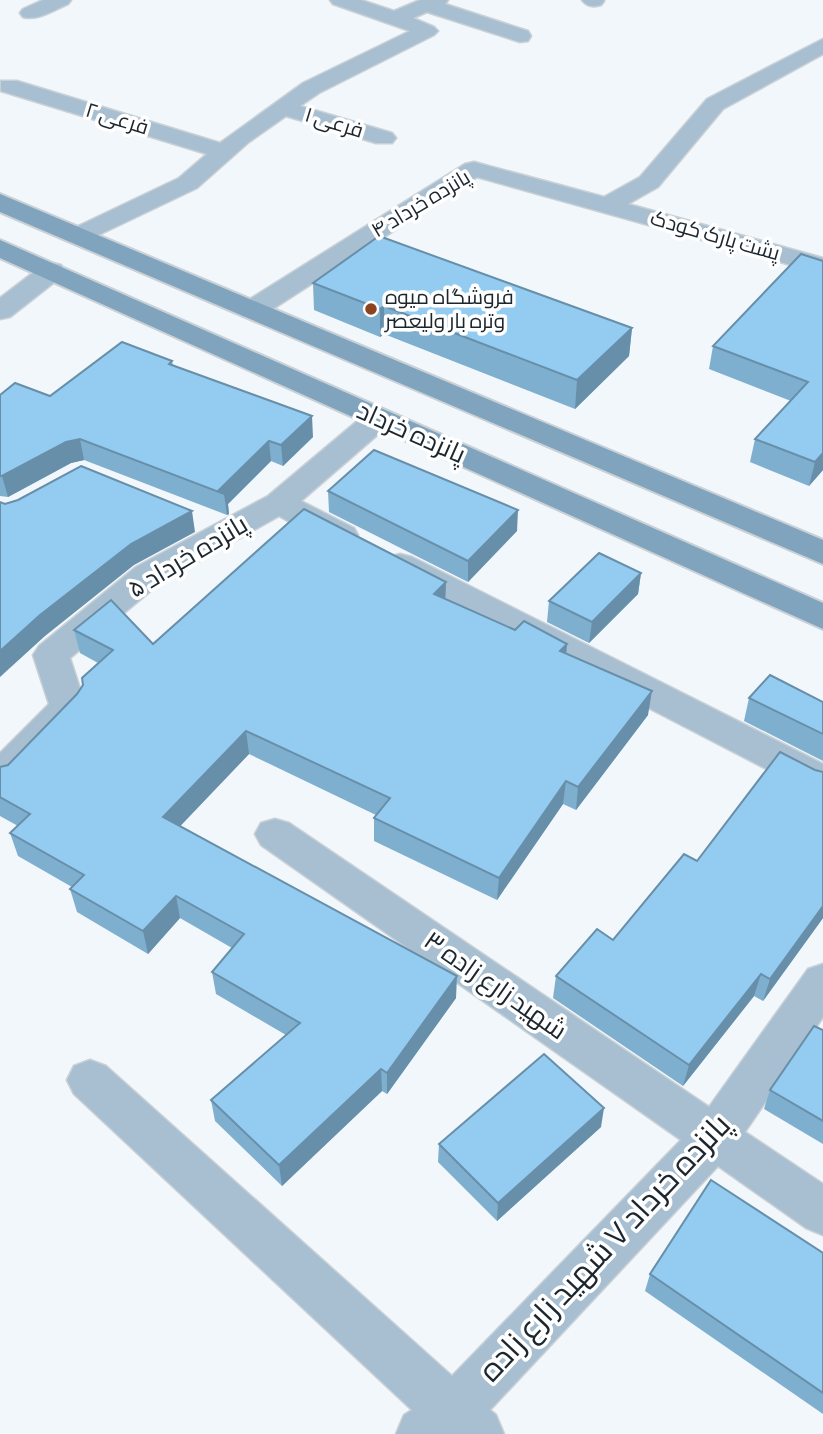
<svg xmlns="http://www.w3.org/2000/svg" width="823" height="1434" font-family="'Alegreya Sans',Cairo,sans-serif">
  <rect width="100%" height="100%" fill="#f1f7fb"/>
  <g fill="none" stroke-linecap="round" stroke-linejoin="round">
    <defs>
      <g id="street">
        <path d="M43,0h28l-3,4c-14,6 -30,17 -45,13l-3,-4 3,-4z"/>
        <polygon points="330,0 361,0 394,11 420,0 448,0 445,4 528,31 531,36 528,41 520,42 427,12 413,18 434,27 438,31 434,35 319,93 300,106 392,133 396,138 392,143 376,143 286,116 249,142 197,188 88,240 79,243 70,240 66,235 70,230 179,178 207,154 1,91 1,81 17,81 220,143 303,83 410,31 333,4"/>
        <path d="M582,0h22v1l-3,4c-8,2 -14,2 -19,-5z"/>
        <polygon points="823,39 823,54 723,109 658,187 628,204 823,258 823,274 477,177 262,316 252,318 242,316 238,310 242,304 465,164 474,162 604,197 640,177 707,99"/>
        <polygon points="52,263 61,265 65,271 61,277 10,317 0,319 0,298 43,265"/>
        <path d="M379,409l11,3 4,6 -4,6 -89,77 53,27 4,7 -4,7c-26,7 -53,-14 -75,-26l-119,67 -90,75 16,49 -5,9 -68,71 -13,4v-38l49,-49 -16,-49 6,-9 97,-79 132,-71 100,-84z"/>
        <polygon points="400,554 412,557 823,764 823,796 809,791 388,573 383,565 388,557"/>
        <polygon points="275,819 289,823 709,1107 808,969 823,964 823,1017 745,1132 823,1184 823,1235 806,1228 718,1166 490,1410 496,1415 504,1434 396,1434 404,1415 412,1410 74,1094 67,1080 74,1066 90,1060 106,1066 452,1376 681,1140 261,845 255,834 261,823"/>
      </g>
      <g id="secondary">
        <polygon points="0,194 823,540 823,564 0,212"/>
        <polygon points="0,240 823,603 823,629 0,258"/>
      </g>
    </defs>
    <use href="#street" stroke="#cad1d6" stroke-width="3"/>
    <use href="#secondary" stroke="#cad1d6" stroke-width="4"/>
    <use href="#street" fill="#a7bfd0" fill-rule="evenodd"/>
    <use href="#secondary" fill="#80a4bd" fill-rule="evenodd"/>
  </g>
  <g fill="#7fafcf">
    <polygon points="823,261 823,470 809,486 750,462 755,439 791,401 709,369 713,346"/>
    <polygon points="313,283 632,328 629,356 575,409 384,334 380,337 314,310"/>
    <polygon points="172,361 173,365 313,437 283,466 271,461 228,504 229,514 227,515 84,460 71,463 8,497 0,496 0,395 50,396"/>
    <polygon points="328,491 517,531 468,582 329,512"/>
    <polygon points="641,573 638,594 589,643 547,622 549,601"/>
    <polygon points="446,582 445,599 515,630 567,644 566,653 648,715 576,810 563,804 497,900 374,841 374,818 376,815 249,754 180,826 456,998 387,1094 382,1091 282,1186 215,1121 211,1100 286,1035 216,994 212,972 232,948 180,918 148,954 77,912 70,889 72,887 18,856 10,833 18,826 0,816 0,767 8,765 77,694 98,663 80,653 74,630 153,644"/>
    <polygon points="749,698 823,702 823,761 744,721"/>
    <polygon points="815,770 823,772 823,918 763,1001 754,996 683,1086 553,998 556,976 613,940 697,861"/>
    <polygon points="823,1030 823,1144 764,1109 770,1090"/>
    <polygon points="601,1127 497,1221 438,1162 439,1144"/>
    <polygon points="823,1253 823,1414 645,1291 650,1274"/>
  </g>
  <g fill="#688fa9">
    <polygon points="384,306 384,334 380,337 380,309"/>
    <polygon points="632,328 629,356 575,409 577,380"/>
    <polygon points="312,416 313,437 283,466 281,445"/>
    <polygon points="80,439 84,460 71,463 8,497 2,476 66,442"/>
    <polygon points="269,441 271,461 228,504 229,514 227,515 224,494 219,490"/>
    <polygon points="823,453 823,470 809,486 815,462"/>
    <polygon points="518,510 517,531 468,582 468,561"/>
    <polygon points="192,511 195,532 134,565 45,636 0,677 0,651 40,615 131,544"/>
    <polygon points="641,573 638,594 589,643 592,622"/>
    <polygon points="446,582 445,605 434,594"/>
    <polygon points="567,644 565,667 560,651"/>
    <polygon points="652,691 648,715 576,810 578,787"/>
    <polygon points="246,731 249,754 167,840 163,817"/>
    <polygon points="566,781 563,804 497,900 499,878"/>
    <polygon points="176,896 180,918 148,954 143,931"/>
    <polygon points="823,906 823,918 763,1001 770,979"/>
    <polygon points="761,974 754,996 683,1086 689,1065"/>
    <polygon points="457,976 456,998 387,1094 387,1073"/>
    <polygon points="381,1069 382,1091 282,1186 279,1165"/>
    <polygon points="604,1108 601,1127 497,1221 498,1203"/>
  </g>
  <g fill="#94ccf1" stroke="#688fa9" stroke-width="2">
    <polygon points="379,236 632,328 577,380 384,306 380,309 313,283"/>
    <polygon points="801,254 823,261 823,453 815,462 755,439 808,382 713,346"/>
    <polygon points="122,342 172,361 169,364 312,416 281,445 269,441 219,490 226,493 224,494 80,439 66,442 2,476 0,476 0,395 15,383 50,396"/>
    <polygon points="374,450 518,510 468,561 328,491"/>
    <polygon points="81,466 192,511 131,544 40,615 0,651 0,502 5,504 18,500"/>
    <polygon points="304,509 446,582 434,594 515,630 524,621 567,644 560,651 652,691 578,787 566,781 499,878 374,818 390,798 246,731 163,817 457,976 387,1073 381,1069 279,1165 211,1100 300,1023 212,972 244,934 176,896 143,931 70,889 84,875 10,833 30,814 0,797 0,767 8,765 77,694 83,685 82,678 113,650 74,630 111,600 153,644"/>
    <polygon points="599,553 641,573 592,622 549,601"/>
    <polygon points="770,675 823,702 823,734 749,698"/>
    <polygon points="780,752 815,770 823,772 823,906 770,979 761,974 689,1065 556,976 597,929 613,940 684,854 697,861"/>
    <polygon points="814,1026 823,1030 823,1121 770,1090"/>
    <polygon points="544,1054 604,1108 498,1203 439,1144"/>
    <polygon points="711,1180 823,1253 823,1393 650,1274"/>
  </g>
  <circle fill="#8b441f" stroke="#fff" stroke-width="2.5" cx="371" cy="309" r="7"/>
  <g text-anchor="middle" dominant-baseline="central" stroke-width="7" stroke-linejoin="round" paint-order="stroke">
    <g font-size="21" fill="#1b262e" stroke="#fff">
      <text transform="translate(117 119) rotate(17)">فرعی ۲</text>
      <text transform="translate(334 123) rotate(17)">فرعی ۱</text>
      <text transform="translate(421 204) rotate(-31)">پانزده خرداد ۴</text>
      <text transform="translate(715 236) rotate(16)">پشت پارک کودک</text>
    </g>
    <g font-size="21" fill="#1b262e" stroke="#fff" text-anchor="start">
      <text x="385" y="297">فروشگاه میوه<tspan x="385" dy="24">وتره بار ولیعصر</tspan></text>
    </g>
    <g font-size="26" fill="#1b262e" stroke="#fff">
      <text transform="translate(411 433) rotate(24)">پانزده خرداد</text>
      <text transform="translate(188 557) rotate(-31)">پانزده خرداد ۵</text>
      <text transform="translate(495 986) rotate(35)">شهید زارع زاده ۳</text>
    </g>
    <g font-size="32" fill="#1b262e" stroke="#fff">
      <text transform="translate(605 1248) rotate(-47)">پانزده خرداد ۷ شهید زارع زاده</text>
    </g>
  </g>
</svg>
